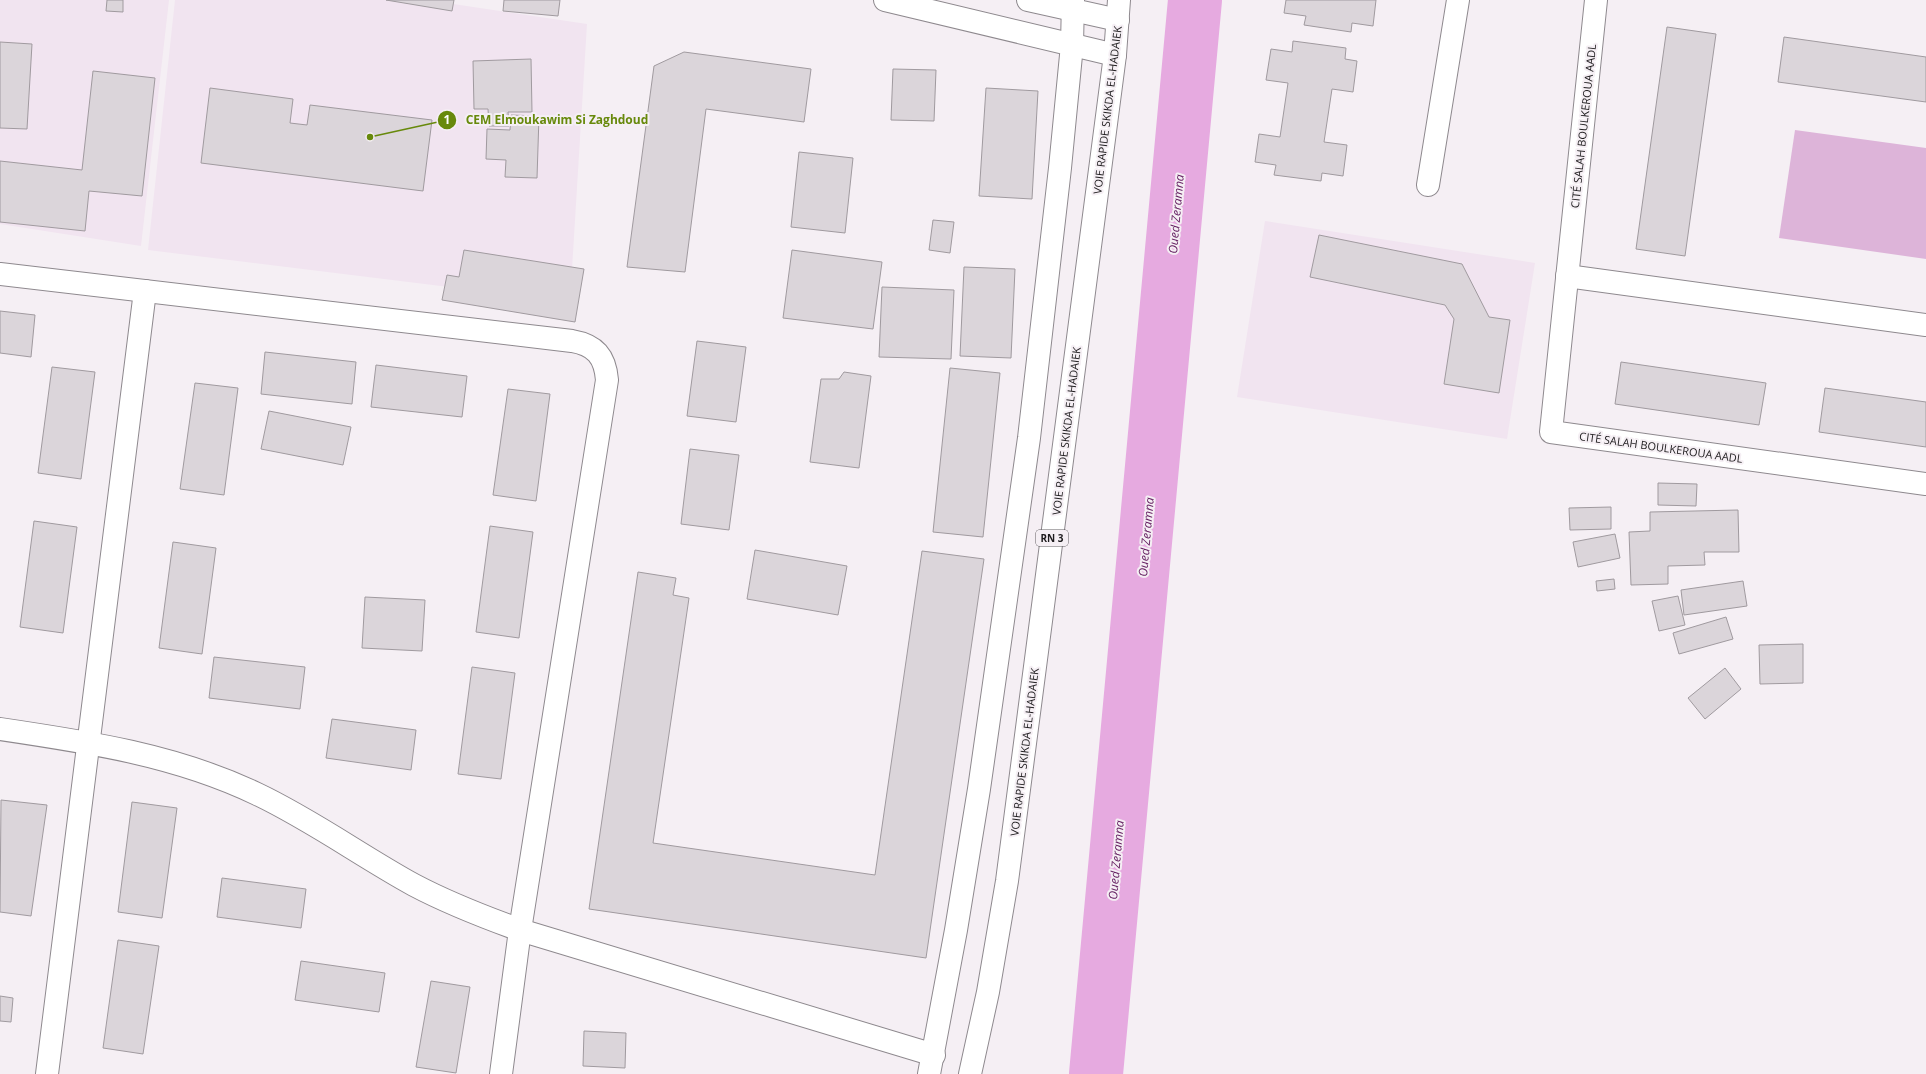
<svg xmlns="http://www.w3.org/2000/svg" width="1926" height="1074" font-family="'Open Sans',sans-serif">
  <rect width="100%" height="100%" fill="#f5eff4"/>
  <g fill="#f1e4f0">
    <polygon points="0,0 169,0 141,246 0,224"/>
    <polygon points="175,0 440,0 440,2 587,24 570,302 148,250"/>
    <polygon points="1265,221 1535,263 1507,439 1237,397"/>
  </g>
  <polygon fill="#ddb4d9" points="1795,130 1926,148 1926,259 1779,238"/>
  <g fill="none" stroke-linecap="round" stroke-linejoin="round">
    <polyline stroke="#e6aae0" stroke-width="54" points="1096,1074 1195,0"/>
  </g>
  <g fill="#dbd5da" stroke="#a09a9f">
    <polygon points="107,0 123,0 123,12 106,11"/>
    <polygon points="386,0 454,0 452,11"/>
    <polygon points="504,0 560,0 558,16 503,11"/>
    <polygon points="1286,0 1376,0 1373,26 1352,23 1351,32 1304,25 1306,16 1284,13"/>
    <polygon points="1667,27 1716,34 1685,256 1636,249"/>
    <polygon points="1784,37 1926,57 1926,102 1778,82"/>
    <polygon points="1293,41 1346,48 1345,59 1357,61 1353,92 1332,89 1324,142 1347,145 1343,176 1322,173 1321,181 1274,175 1276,165 1255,162 1259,134 1280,137 1288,83 1266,80 1271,49 1292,52"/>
    <polygon points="0,42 32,44 27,129 0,128"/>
    <polygon points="684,52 811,69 804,122 706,109 685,272 627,267 654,66"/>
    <polygon points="531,59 532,112 508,112 509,126 489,126 488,109 474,109 473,61"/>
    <polygon points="893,69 936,70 934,121 891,120"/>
    <polygon points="93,71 155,78 142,196 89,191 85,231 0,222 0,161 82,170"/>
    <polygon points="210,88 293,99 290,123 307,125 310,105 432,120 423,191 201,163"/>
    <polygon points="986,88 1038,91 1032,199 979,196"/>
    <polygon points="511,115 539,116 537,178 505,177 506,160 486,159 487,129 510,130"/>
    <polygon points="799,152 853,158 845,233 791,227"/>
    <polygon points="933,220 954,222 950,253 929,250"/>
    <polygon points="1319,235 1462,264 1489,317 1510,320 1499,393 1444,384 1454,319 1445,305 1310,277"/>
    <polygon points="464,250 584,269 575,322 442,300 447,275 459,277"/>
    <polygon points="792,250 882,262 873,329 783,318"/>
    <polygon points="964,267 1015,269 1011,358 960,356"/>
    <polygon points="882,287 954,290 951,359 879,357"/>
    <polygon points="0,311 35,315 31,357 0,353"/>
    <polygon points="697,341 746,347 736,422 687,416"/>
    <polygon points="265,352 356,362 352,404 261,394"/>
    <polygon points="1621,362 1766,383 1759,425 1615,404"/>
    <polygon points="376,365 467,376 462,417 371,407"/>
    <polygon points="52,367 95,372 81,479 38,473"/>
    <polygon points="950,368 1000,373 983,537 933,532"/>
    <polygon points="844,372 871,376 859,468 810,462 821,379 839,379"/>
    <polygon points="195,383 238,388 224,495 180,489"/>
    <polygon points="1825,388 1926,402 1926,447 1819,432"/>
    <polygon points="508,389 550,394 536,501 493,495"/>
    <polygon points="269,411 351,427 343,465 261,449"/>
    <polygon points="690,449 739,455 729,530 681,524"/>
    <polygon points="1658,483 1697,484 1696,506 1658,505"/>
    <polygon points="1611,507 1611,529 1570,530 1569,508"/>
    <polygon points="1738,510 1739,552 1704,552 1705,565 1668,566 1668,584 1631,585 1629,532 1650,531 1650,512"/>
    <polygon points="34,521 77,527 63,633 20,627"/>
    <polygon points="490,526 533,532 519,638 476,632"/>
    <polygon points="1615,534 1620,558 1578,567 1573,542"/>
    <polygon points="173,542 216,548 202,654 159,648"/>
    <polygon points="755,550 847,566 838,615 747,599"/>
    <polygon points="922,551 984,559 926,958 589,909 638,572 676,578 673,595 689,598 653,843 875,875"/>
    <polygon points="1614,579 1615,589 1597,591 1596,581"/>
    <polygon points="1743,581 1747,606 1684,615 1681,590"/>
    <polygon points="1678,596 1685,625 1659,631 1652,601"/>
    <polygon points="365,597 425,600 422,651 362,648"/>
    <polygon points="1726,617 1733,639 1679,654 1673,633"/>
    <polygon points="1803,644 1803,683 1760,684 1759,645"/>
    <polygon points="214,657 305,667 300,709 209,698"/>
    <polygon points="472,667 515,673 501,779 458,774"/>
    <polygon points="1725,668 1741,689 1705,719 1688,698"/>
    <polygon points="332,719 416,730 411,770 326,758"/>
    <polygon points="1,800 47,805 31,916 0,912"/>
    <polygon points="132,802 177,808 162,918 118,912"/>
    <polygon points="222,878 306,889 301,928 217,917"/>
    <polygon points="118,940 159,946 143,1054 103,1048"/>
    <polygon points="301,961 385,973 379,1012 295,1000"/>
    <polygon points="431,981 470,987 456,1073 416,1067"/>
    <polygon points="0,996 13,998 11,1022 0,1021"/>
    <polygon points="584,1031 626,1033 625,1068 583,1066"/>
  </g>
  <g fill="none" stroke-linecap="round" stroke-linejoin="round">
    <defs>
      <g id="minor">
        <polyline points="885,0 1115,55"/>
        <polyline points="1028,0 1118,20"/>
        <polyline points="1596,0 1551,432 1926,484"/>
        <polyline points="1428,185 1458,0"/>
        <path d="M0,274l572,67c23,4 33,15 35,39l-87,550 -19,144"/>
        <polyline points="1567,276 1926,325"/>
        <path d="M0,729c88,13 176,26 257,65 55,26 104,62 157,91 34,18 70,32 106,45l414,125"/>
        <polyline points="47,1074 145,291"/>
      </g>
      <g id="trunk">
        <polyline points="929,1074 956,930 979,789 1029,438 1060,168 1072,45 1073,0"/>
        <polyline points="970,1074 988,992 1007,881 1115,55 1119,0"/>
      </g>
    </defs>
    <use href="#minor" stroke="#8e898e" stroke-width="24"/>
    <use href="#trunk" stroke="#8e898e" stroke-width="24"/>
    <use href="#minor" stroke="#fff" stroke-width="22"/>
    <use href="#trunk" stroke="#fff" stroke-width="22"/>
  </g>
  <g text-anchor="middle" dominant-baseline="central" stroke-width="4" stroke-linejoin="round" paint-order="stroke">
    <rect fill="#f5eff4" stroke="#5e5b5e" stroke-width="1" x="1036" y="530" width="32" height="16" rx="3"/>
    <g font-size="10" font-weight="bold" fill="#1d1b1d">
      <text x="1052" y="538">RN 3</text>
    </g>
    <g font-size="11" fill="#1d1b1d" stroke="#f5eff4">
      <text transform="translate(1107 110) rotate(-83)">VOIE RAPIDE SKIKDA EL-HADAIEK</text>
      <text transform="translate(1583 126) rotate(-84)">CITÉ SALAH BOULKEROUA AADL</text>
      <text transform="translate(1066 431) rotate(-83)">VOIE RAPIDE SKIKDA EL-HADAIEK</text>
      <text transform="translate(1661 447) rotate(8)">CITÉ SALAH BOULKEROUA AADL</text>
      <text transform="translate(1024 752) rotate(-83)">VOIE RAPIDE SKIKDA EL-HADAIEK</text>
    </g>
    <g font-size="12" font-style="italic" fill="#652062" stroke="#f5eff4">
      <text transform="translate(1176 214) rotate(-85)">Oued Zeramna</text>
      <text transform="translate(1146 537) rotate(-85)">Oued Zeramna</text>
      <text transform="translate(1116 860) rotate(-85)">Oued Zeramna</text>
    </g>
  </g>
  <path fill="none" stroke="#67890b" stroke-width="1.5" d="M370 137L447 120"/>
  <g fill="#67890b" stroke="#f5eff4" stroke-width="1.5">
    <circle cx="370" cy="137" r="4"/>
    <circle cx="447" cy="120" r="10"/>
  </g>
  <g font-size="12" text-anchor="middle" font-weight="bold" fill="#fff">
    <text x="447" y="124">1</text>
  </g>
  <g font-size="12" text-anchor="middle" font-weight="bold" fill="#67890b" stroke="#f5eff4" stroke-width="4" stroke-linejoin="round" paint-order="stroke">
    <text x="557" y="124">CEM Elmoukawim Si Zaghdoud</text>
  </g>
</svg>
